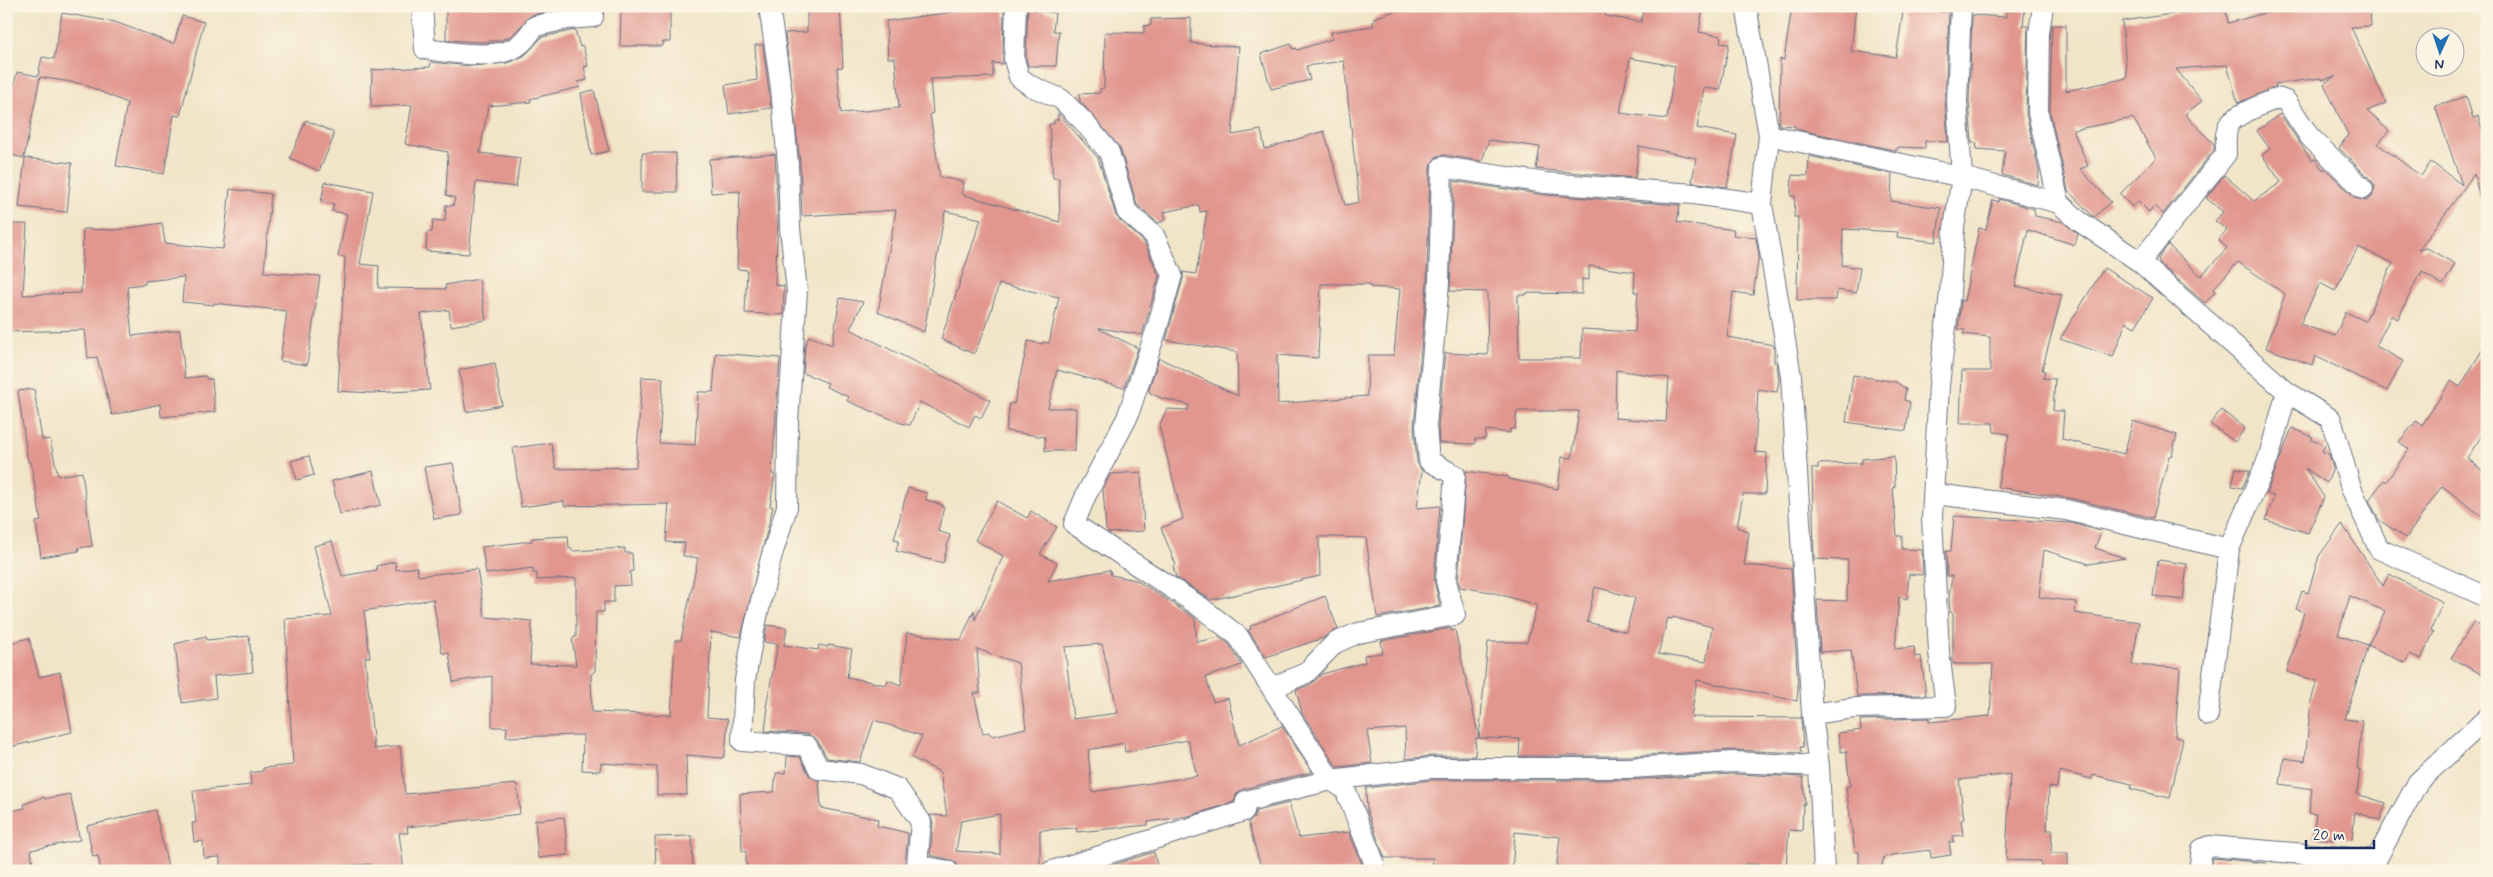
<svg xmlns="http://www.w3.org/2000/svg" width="2493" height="877" font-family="Mynerve,sans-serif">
  <rect width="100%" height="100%" fill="#fcf5e5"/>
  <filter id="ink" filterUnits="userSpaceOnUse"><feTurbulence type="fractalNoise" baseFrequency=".02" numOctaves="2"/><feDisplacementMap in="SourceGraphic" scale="10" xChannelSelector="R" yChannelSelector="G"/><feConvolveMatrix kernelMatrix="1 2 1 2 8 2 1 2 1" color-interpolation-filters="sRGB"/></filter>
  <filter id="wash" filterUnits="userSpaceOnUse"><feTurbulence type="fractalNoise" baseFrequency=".0096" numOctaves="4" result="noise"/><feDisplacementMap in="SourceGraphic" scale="20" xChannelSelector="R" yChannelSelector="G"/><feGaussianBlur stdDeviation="1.12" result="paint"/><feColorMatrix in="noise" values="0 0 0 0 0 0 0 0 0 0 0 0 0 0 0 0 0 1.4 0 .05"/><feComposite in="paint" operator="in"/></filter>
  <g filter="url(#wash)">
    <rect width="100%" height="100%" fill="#f1e5c8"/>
    <g id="blocks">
      <g fill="#e1968e" fill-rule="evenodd">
        <polygon points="446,6 568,6 569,7 532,15 511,36 501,40 482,42 446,40"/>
        <polygon points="807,6 840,6 843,67 837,68 841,113 899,108 895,58 888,58 886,21 961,11 961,6 1004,6 1003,64 993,63 993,77 930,79 933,113 930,114 940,177 964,182 961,194 1060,222 1059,178 1053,178 1049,124 1054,124 1054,120 1058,120 1058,113 1098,158 1116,216 1144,242 1159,276 1142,335 1100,328 1099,329 1138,348 1124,388 1057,370 1048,408 1076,408 1075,451 1045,451 1045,437 1006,431 1010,403 1014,404 1028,341 1042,344 1043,342 1049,343 1059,297 999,284 986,327 974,354 941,339 981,219 945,211 924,332 878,312 896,210 802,216 800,163 785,33 807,32"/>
        <polygon points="1028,6 1033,6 1033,10 1055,13 1053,31 1059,31 1056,66 1028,66 1026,58"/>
        <path d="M1410,6h197l-2,10 36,6 3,-16h59l-4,26 22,4 -1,7 9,1 -9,46 -16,-2 -7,40 40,7 -10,52 -35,-5 4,-24 -57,-12 -4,32 -99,-9 4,-22 -51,-7 -7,21 -38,-6 -7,1 -7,11 -3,115 -13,145 3,35 5,9 -5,37 23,-2 -6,74 6,26 -63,11 -11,-79 -32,-1h-15l1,39 -109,24 -35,-23 -3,-11 3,-1 -15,-37 22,-9 -24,-93 8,-17 21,1 1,-5 -28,-7 -11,-5 -1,-4 10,-31 79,38 -1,-44 -71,-12 17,-62v-6l13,2 11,-63 -7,1 -1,-7 -35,7 2,8 -8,3 -21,-18 -17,-57 -40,-47 -1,-7 21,-1v-4l4,-1 1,-56 39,1v-7l7,-1v-6l40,-1v25l48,4 -7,88 29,-5 4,19 59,-18 21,74 14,-3 -15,-141 -38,5 4,14 -39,9 -10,-35 30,-10 2,5 3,-1 1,2 35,-11 -1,-7 42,-6 1,-8zM1630,58l45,8 -8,53 -47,-6zM1321,284h49v3l30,2 -6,66h-26l-1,41 -89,8 -1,-49 41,3z"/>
        <polygon points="1792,6 1856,6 1851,51 1896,57 1904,6 1941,6 1940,12 1949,12 1945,100 1948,142 1925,141 1925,148 1898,147 1897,150 1894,150 1795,129 1795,126 1779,125 1780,59 1784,60"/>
        <polygon points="2008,6 2025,6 2023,26 2028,26 2026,113 2039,171 2038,185 2002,175 2005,151 1976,149 1977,143 1972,143 1969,101 1972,15 2006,17"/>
        <path d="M2276,6h94l1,20 -20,1 35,76 -19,8 22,20 -11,13 43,32 10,-14 31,23 -27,-79 31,-10 7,22 5,-2 9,28v54h-7l-6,-24 -55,76 8,-2 28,16 -12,21 -21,-13 -1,4 -2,-1 -21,44 -7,-3 -15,30 27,15 -16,30 -72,-35 -3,9 -46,-17 19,-54 -47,-32 -25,27 2,3 -10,11 -45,-39 -2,-5 10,-14 33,31 26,-28 -9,-8 9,-10 -12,-9 8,-9 -17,-14 18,-23 30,26 27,-19 -19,-27 8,-6 -13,-18 23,-17 32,47 3,-2 8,11 1,-2 31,30 11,3 6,-4 3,-11 -3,-5 -33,-33 9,-13 -24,-51 11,-8 -13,4 -1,-2 -46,6 1,3 -38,16 -11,-38 -51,4 26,32 -17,13 29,30v6l-51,64 -9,-8 -5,6 -11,-11 -6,6 -12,-13 36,-36 -23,-40 -60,12 15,36 -8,3 31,33 -17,15 -26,-26 -18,-79 2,-87h14v66l61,-13 -5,-57 58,-8 46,-3 2,13 48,-13zM2358,247l35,16 -28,58 -19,-9 -11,24 -35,-12 20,-41 15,8z"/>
        <polygon points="643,7 670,7 670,42 663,42 663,46 620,46 621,11 644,10"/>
        <polygon points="62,13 115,22 174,44 182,16 204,22 180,116 174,115 164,174 116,166 127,103 83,84 40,77 24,158 6,154 6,121 17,72 38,76 42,57 54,59"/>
        <polygon points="575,30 580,47 583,46 588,66 584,67 587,80 578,82 580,87 530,99 531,102 488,106 480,153 520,158 516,187 476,182 469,254 426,251 427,232 432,232 433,220 445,221 446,205 453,206 455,198 446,195 448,152 405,144 412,105 371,107 372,70 430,67 431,62 470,66 507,63 524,56 542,37"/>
        <polygon points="755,45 763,45 771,108 729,114 725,85 757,80"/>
        <polygon points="594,90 609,151 591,155 581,93"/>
        <polygon points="306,120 333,132 333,139 319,171 290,158"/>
        <polygon points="642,153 676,153 677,192 642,192"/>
        <polygon points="775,154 778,222 775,285 784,286 783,315 745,313 747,270 737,269 740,191 711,193 709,159"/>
        <polygon points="1809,156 1892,174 1891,201 1941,208 1936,242 1897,237 1898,232 1843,229 1842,265 1860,268 1856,293 1837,290 1836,300 1797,300 1798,217 1794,217 1795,196 1791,196 1792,175 1808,176"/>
        <polygon points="25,158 72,163 67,212 19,207"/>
        <path d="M1454,181l91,14 135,10 -3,17 57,8 -1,5 23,3 3,17 -6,40 -20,-3 -6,45 47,8v17h3l2,18 -2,12 -19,-3 -3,63 12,1 -2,41h-22l-6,33 12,5 -5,33 47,4 7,118 -1,14 -100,-21 -6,37 110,1 2,29h-3l1,6 -68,-3 -104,6h-110l1,-17 -41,-1 9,-96h39l10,-37 -46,-13 -31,-5 -2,-7 8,-109 43,6v2l49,10 4,-32 10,1 7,-47h-62l-2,18h-5v4l-24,-3 -1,9h-10v5l-36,-1 -1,-17 7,-73 43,2 -1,-63 -37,-1zM1589,266l46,6 -1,20h4l-3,40 -53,-3 -1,29h-62l-1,-63h8v-2l56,1v-15l7,1zM1616,370l53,8 -3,44 -51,-4zM1595,587l40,11 -9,34 -39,-10zM1673,617l39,10 -6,35 -48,-8 10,-36 4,1z"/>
        <polygon points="325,182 373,191 360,264 379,266 378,288 446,289 445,285 479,279 486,320 451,326 449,310 421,314 430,390 371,393 338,391 345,257 338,256 347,214 332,211 334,204 321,202"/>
        <polygon points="230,189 271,194 264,272 320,276 307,365 280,361 287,311 214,303 214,305 182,302 184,277 145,281 145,284 127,286 132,336 180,330 185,378 206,376 206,379 212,379 215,412 161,417 160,404 112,415 97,357 88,358 85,330 6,332 6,224 27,224 23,295 81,293 83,229 116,230 162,223 165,243 223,249"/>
        <polygon points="1999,199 2034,209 2035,216 2063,222 2078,234 2075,245 2028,230 2015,286 2062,295 2042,370 2045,371 2043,378 2055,379 2053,411 2064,411 2062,439 2124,454 2133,421 2177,435 2172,455 2169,456 2153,518 2069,498 1997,487 2009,434 1994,432 1993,423 1960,423 1962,371 1990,371 1990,337 1963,334 1965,330 1958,329 1961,300 1964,301 1979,228 1986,229 1993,200 1999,202"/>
        <polygon points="2104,268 2153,298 2135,327 2126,322 2113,357 2060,339"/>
        <polygon points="840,298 863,302 850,329 990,400 981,418 975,415 969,427 920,402 910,425 901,423 847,401 849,397 826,387 828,383 803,373 805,346 809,336 832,345"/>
        <polygon points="2487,342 2487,428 2467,458 2487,474 2487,520 2442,486 2406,538 2379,520 2369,500 2384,480 2386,482 2409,449 2399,442 2416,421 2422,425 2451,381 2460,387"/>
        <polygon points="716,353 780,358 772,474 775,474 770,506 773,507 741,637 711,632 707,717 728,719 725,754 723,758 686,755 687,795 657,795 657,767 601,763 600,771 582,770 583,735 506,737 507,727 492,727 492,676 453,682 449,653 442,653 433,599 364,611 370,657 365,657 374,749 400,746 405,794 517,784 520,814 407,827 408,833 399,833 404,871 372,871 371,864 303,869 303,871 220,871 220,857 204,858 203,841 194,842 192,823 196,823 193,791 251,785 250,773 263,771 263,768 293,765 285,619 332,616 314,546 332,541 342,576 377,570 376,566 395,562 396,570 417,567 418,576 477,569 485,617 532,621 530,664 576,665 572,638 576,637 576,578 537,580 537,573 533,573 533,568 486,574 482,547 532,541 532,538 568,536 569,549 572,548 572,551 625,548 625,553 632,553 633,571 630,572 631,585 614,586 614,602 604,602 604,612 596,612 595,671 591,674 592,712 671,715 675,640 681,640 698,558 683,556 685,543 666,542 669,504 564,506 564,501 521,507 513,448 551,443 556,469 636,467 642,377 663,378 659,443 695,445 698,392 713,392"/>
        <polygon points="495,363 502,405 466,412 459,370"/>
        <polygon points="1853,375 1896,382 1906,389 1904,400 1910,402 1906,431 1846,422"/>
        <polygon points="34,389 42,440 50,439 58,476 82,472 92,546 78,548 79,551 41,557 36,522 41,521 31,462 28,462 18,391"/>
        <polygon points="2221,410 2245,428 2235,442 2210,424"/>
        <polygon points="2292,428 2313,437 2311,440 2325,445 2322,451 2329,454 2333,468 2327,483 2305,468 2324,497 2308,533 2266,520 2274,496 2266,494"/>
        <polygon points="309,456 314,475 297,480 291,461"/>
        <polygon points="1894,456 1895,487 1893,487 1897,536 1902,536 1902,549 1922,550 1923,575 1909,574 1907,599 1899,597 1895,649 1914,647 1915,657 1921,656 1926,695 1857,696 1851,650 1820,652 1817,600 1847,601 1848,560 1814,559 1812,468 1818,468 1818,464 1862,463 1862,459"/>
        <polygon points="453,463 462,515 434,519 424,467"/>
        <polygon points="2236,468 2250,471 2242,488 2232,486"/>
        <polygon points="373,471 381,505 340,514 332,481"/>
        <polygon points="1141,472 1144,531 1109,533 1106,530 1103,488 1111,474"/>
        <polygon points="908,488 927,493 926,500 943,505 942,507 944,507 938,531 950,535 943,563 896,551 899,540 894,539"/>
        <path d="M997,501l30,17 4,-7 26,16 -17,27 17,9 -9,18 62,-11 1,5 25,5 59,38 2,24 22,-5 10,7 13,21 -36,12 7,25 15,-4 11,47 43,-19 30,46 -69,17 -6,4 -3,9 -45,14 -41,6v3l-71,7 -1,-4 -36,2v41l-81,-1 -3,-8 -5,-2 -21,-5 3,-32 -3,-8 17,1 -7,-44 -28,-14 10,-22 -48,-16 -14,42 -33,-4 -10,-18 -9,-6 -43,-3 3,-23 -2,-1 12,-63 -14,-2 3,-17 20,3 -3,17 34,5 1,-5 9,2v-2l24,4 -5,28 39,8 2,-5 13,5 6,-52 54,7 13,-30 1,10 28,-64 -28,-16zM1102,644l16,69 -45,6 -8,-72zM977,649l41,14 8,65 -33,8 -5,-4 -5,2 -9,-41h6zM1188,740l9,36 -105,16 -4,-42 36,-7 1,9zM1000,814v40l-44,-3 5,-30z"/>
        <polygon points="1954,516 2070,523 2101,531 2095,548 2125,558 2089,564 2044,550 2039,597 2076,602 2075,613 2139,622 2132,665 2180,668 2175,737 2183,739 2170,798 2131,789 2132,784 2093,775 2092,779 2059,771 2057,788 2049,787 2047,830 2052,830 2051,853 2068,853 2068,871 2041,871 2041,861 2006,860 2010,774 1959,780 1964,819 1961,820 1963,835 1953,836 1954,842 1949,842 1951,855 1931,858 1930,850 1884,856 1881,871 1859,871 1859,852 1855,852 1846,787 1850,786 1846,751 1841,752 1838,733 1861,730 1860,720 1929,718 1929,722 1990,716 1993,664 1953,664 1953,613 1950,612 1949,598 1952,576 1947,576 1946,551 1951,551"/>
        <polygon points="2342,524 2383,586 2389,574 2443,602 2431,630 2434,632 2421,659 2410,654 2405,663 2368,645 2385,611 2350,596 2338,635 2368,645 2345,719 2362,721 2357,770 2360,770 2357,794 2386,803 2380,820 2355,812 2352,839 2335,837 2335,840 2313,838 2316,814 2309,813 2312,789 2280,784 2284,758 2305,761 2311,701 2317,681 2287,672 2304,612 2296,609 2302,591 2308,593 2319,556"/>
        <polygon points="2158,560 2187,564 2183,600 2153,596"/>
        <polygon points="1325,596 1338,629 1323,638 1266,657 1248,630 1251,629 1250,626"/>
        <polygon points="2474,622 2487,631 2487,677 2451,658"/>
        <polygon points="1451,628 1451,631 1455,630 1479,738 1476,738 1475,756 1431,756 1406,759 1405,728 1367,731 1372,763 1337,767 1302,713 1296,690 1311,684 1322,674 1365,662 1364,655 1383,653 1381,641"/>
        <polygon points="206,636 207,640 249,636 253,672 214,676 216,698 182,703 175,644"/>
        <polygon points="29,638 39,677 60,672 72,732 6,748 6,644"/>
        <polygon points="787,756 800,757 809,775 819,781 821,808 878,819 877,826 908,833 905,864 907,871 746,871 746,851 742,851 740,794 774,792 776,773 786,773"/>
        <polygon points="1734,774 1803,777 1805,804 1803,804 1802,831 1789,830 1786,866 1745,864 1745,871 1556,871 1560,837 1515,832 1512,871 1432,871 1433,858 1385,858 1367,811 1366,788 1432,780 1629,780"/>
        <polygon points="70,794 80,840 31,850 34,871 6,871 6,812 25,808 24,804 44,797 45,799"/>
        <polygon points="1289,803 1299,838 1349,832 1362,864 1362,871 1262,871 1248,822 1253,819 1256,811"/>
        <polygon points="155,810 169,871 101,871 98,856 93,857 87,826"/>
        <polygon points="564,817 568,855 538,858 535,820"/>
        <polygon points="692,836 693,871 656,871 655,837"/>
        <polygon points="1154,852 1158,871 1106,871 1106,867"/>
        <polygon points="2213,858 2266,863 2266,871 2211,871"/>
      </g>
    </g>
  </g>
  <g filter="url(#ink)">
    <use href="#blocks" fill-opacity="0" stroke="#666f83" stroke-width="1"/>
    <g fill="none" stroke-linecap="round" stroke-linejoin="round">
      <defs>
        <g id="street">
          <path d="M422,6l3,43c25,3 66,11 89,-1 9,-4 16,-15 21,-22l33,-7 25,-2v-11"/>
          <polyline points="769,6 781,88 788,164 790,228 797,291 788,421 787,507 771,558 754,630 745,680 742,741 807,746 819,769 861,774 898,789 921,822 917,865 948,871"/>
          <polyline points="1016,6 1014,59 1019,77 1031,86 1061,99 1083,121 1109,152 1127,212 1154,235 1172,275 1157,328 1127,418 1086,495 1074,524 1199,606 1238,636 1331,780 1345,789 1374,862 1374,871"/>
          <polyline points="1746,6 1769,135 1762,204 1791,376 1812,714 1819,766 1824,871"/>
          <polyline points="2043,6 2039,33 2038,113 2059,203 2079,221 2140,262 2287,392 2331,419 2351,488 2379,549 2487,597"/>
          <polyline points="1769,135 1962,177 2059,203"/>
          <path d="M2140,262l86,-108c0,-9 -2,-23 4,-31 8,-10 36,-20 48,-25l8,3 24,36 53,52"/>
          <polyline points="1934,494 2066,510 2229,549"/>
          <polyline points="1272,688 1306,673 1335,643 1358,633 1455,615 1446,581 1455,475 1429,461 1426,426 1439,283 1442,167 1546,183 1694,194 1762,204"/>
          <polyline points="1812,714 1854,708 1946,706 1939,652 1932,518 1939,385 1950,293 1954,228 1962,177 1957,101 1961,6"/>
          <polyline points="2208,715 2229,549 2268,459 2287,392"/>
          <polyline points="1052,871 1244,811 1246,801 1331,780 1431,768 1629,768 1734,762 1819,766"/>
          <polyline points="2199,871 2202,849 2210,846 2376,860"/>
          <polyline points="2375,871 2376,860 2418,782 2487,718"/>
        </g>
      </defs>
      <use href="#street" stroke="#666f83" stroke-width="22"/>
      <use href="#street" stroke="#fff" stroke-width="20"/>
    </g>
  </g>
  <rect width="2493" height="877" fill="none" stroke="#fcf5e5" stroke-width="25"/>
  <g transform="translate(2440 52) rotate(183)"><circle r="24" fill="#fcf5e5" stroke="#a2a6af"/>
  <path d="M0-4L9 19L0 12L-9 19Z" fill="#1f6fb2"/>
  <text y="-8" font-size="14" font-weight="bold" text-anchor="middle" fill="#1b2f5e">N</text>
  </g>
  <path d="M2306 840v8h68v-8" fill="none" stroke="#1b2f5e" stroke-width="2.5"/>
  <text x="2313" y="840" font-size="15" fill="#1b2f5e" stroke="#fcf5e5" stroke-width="4" paint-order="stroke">20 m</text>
</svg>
